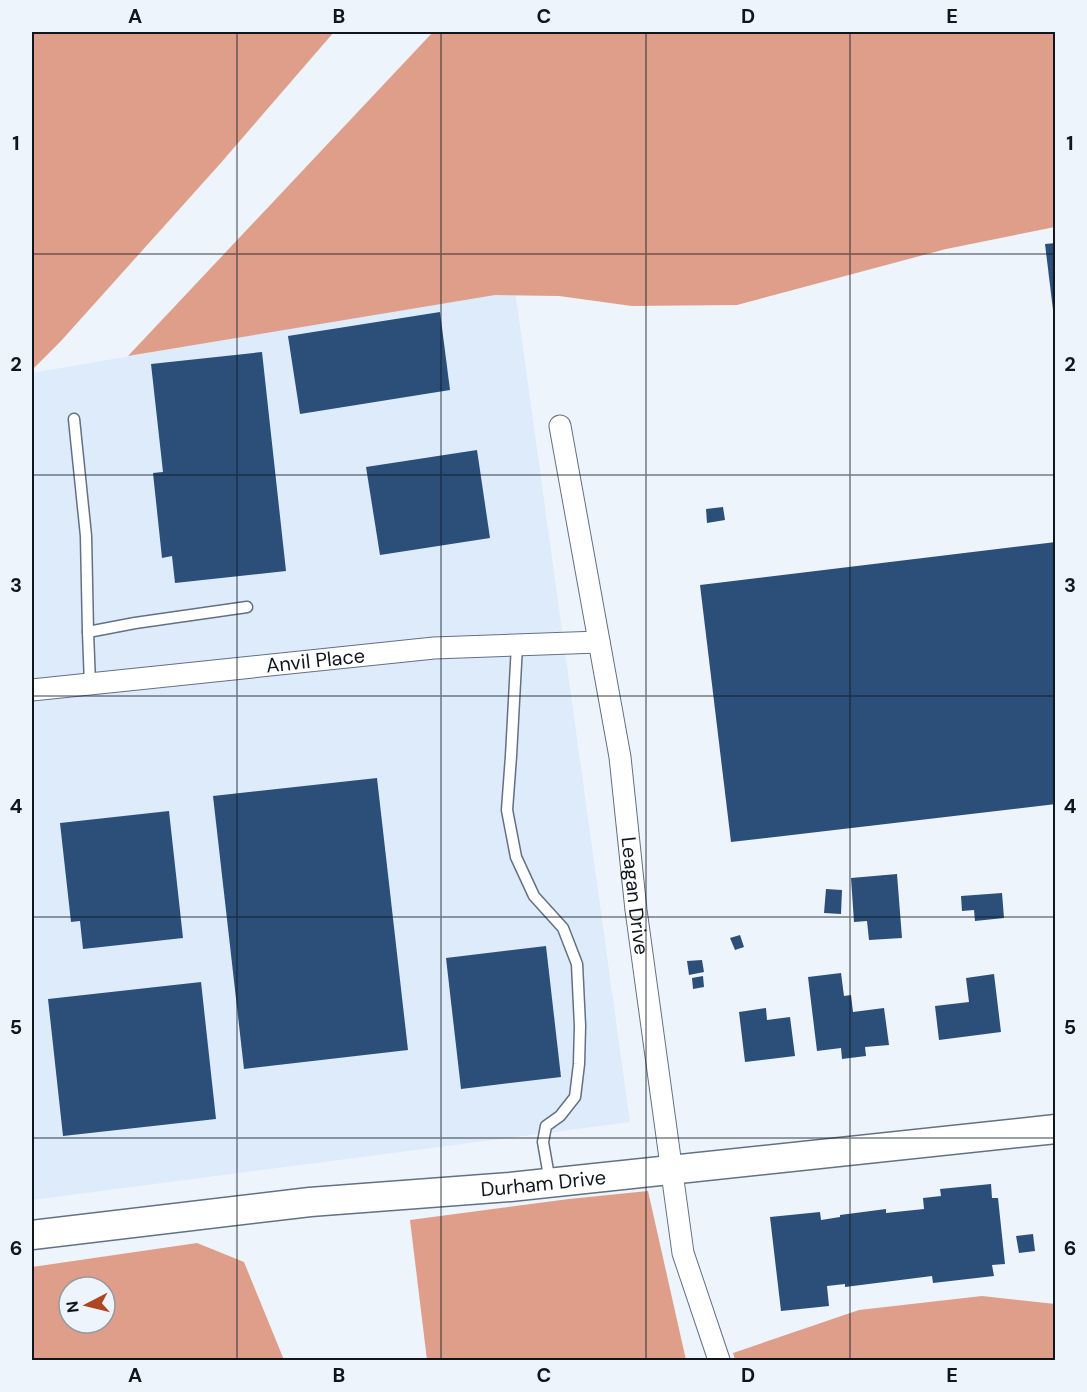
<svg xmlns="http://www.w3.org/2000/svg" width="1087" height="1392" font-family="'DM Sans',sans-serif">
  <rect width="100%" height="100%" fill="#edf4fc"/>
  <polygon fill="#ddebfb" points="515,290 630,1122 32,1200 32,373"/>
  <g fill="#de9e89" fill-rule="evenodd">
    <polygon points="32,32 334,32 219,165 61,341 32,370"/>
    <polygon points="433,32 1055,32 1055,227 946,249 737,305 632,306 559,296 495,295 128,356"/>
    <polygon points="648,1191 686,1360 427,1360 410,1220 569,1199"/>
    <path d="M197,1243l47,19 40,98h-252v-93zM69,1287h36v36h-36z"/>
    <polygon points="982,1296 1055,1304 1055,1360 735,1360 733,1353 859,1310"/>
  </g>
  <g fill="#2c4f7a">
    <polygon points="1056,243 1056,318 1054,318 1045,244"/>
    <polygon points="440,312 450,390 300,414 288,336"/>
    <polygon points="262,352 286,571 175,583 172,556 162,558 153,473 163,472 151,364"/>
    <polygon points="477,450 490,538 380,555 366,467"/>
    <polygon points="723,507 725,520 707,523 706,509"/>
    <polygon points="1056,542 1056,804 731,842 700,585"/>
    <polygon points="377,778 408,1050 244,1069 213,796"/>
    <polygon points="169,811 183,938 83,949 80,921 71,922 60,823"/>
    <polygon points="897,874 902,938 869,940 867,921 854,922 851,878"/>
    <polygon points="826,889 842,890 841,914 824,913"/>
    <polygon points="1002,893 1004,918 975,921 974,910 962,911 961,896"/>
    <polygon points="740,935 744,947 735,950 730,938"/>
    <polygon points="546,946 561,1077 461,1089 446,958"/>
    <polygon points="702,960 704,972 689,975 687,961"/>
    <polygon points="841,973 844,996 851,995 853,1012 884,1008 889,1045 865,1047 866,1056 842,1059 841,1048 817,1051 808,977"/>
    <polygon points="994,974 1001,1032 939,1040 935,1006 969,1002 966,978"/>
    <polygon points="703,976 704,987 693,989 692,978"/>
    <polygon points="201,982 216,1119 63,1136 48,999"/>
    <polygon points="766,1008 767,1020 790,1017 795,1056 745,1062 739,1012"/>
    <polygon points="991,1184 992,1198 998,1198 1005,1264 992,1265 994,1276 933,1283 932,1276 845,1287 845,1284 827,1286 829,1306 781,1311 770,1217 820,1212 821,1220 840,1217 840,1215 886,1209 886,1213 924,1209 923,1198 941,1196 940,1189"/>
    <polygon points="1033,1234 1035,1251 1019,1253 1016,1236"/>
  </g>
  <g fill="none" stroke-linecap="round" stroke-linejoin="round">
    <defs>
      <g id="lane">
        <polyline points="74,419 86,536 88,632"/>
        <polyline points="517,645 511,756 507,810 516,857 534,896 563,928 577,964 580,1026 579,1064 575,1097 560,1116 546,1126 543,1142 550,1182"/>
        <polyline points="90,684 88,632 135,623 247,607"/>
      </g>
      <g id="street">
        <path id="s1" d="M560,426l60,331 16,153 47,343 36,107"/>
        <path id="s2" d="M32,690l402,-42 165,-6"/>
      </g>
      <g id="secondary">
        <path id="s3" d="M32,1235l278,-33 200,-15 546,-58"/>
      </g>
    </defs>
    <use href="#lane" stroke="#627184" stroke-width="13"/>
    <use href="#street" stroke="#627184" stroke-width="23"/>
    <use href="#secondary" stroke="#627184" stroke-width="31"/>
    <use href="#lane" stroke="#fff" stroke-width="10"/>
    <use href="#street" stroke="#fff" stroke-width="21"/>
    <use href="#secondary" stroke="#fff" stroke-width="28"/>
  </g>
  <path fill="none" stroke="#10161d" stroke-width="1.5" stroke-opacity="0.55" d="M237,32v1328M441,32v1328M646,32v1328M850,32v1328M32,254h1024M32,475h1024M32,696h1024M32,917h1024M32,1138h1024"/>
  <g text-anchor="middle" dominant-baseline="central" stroke-width="6" stroke-linejoin="round" paint-order="stroke">
    <g font-size="20" fill="#10161d" stroke="#edf4fc">
      <text stroke="none"><textPath href="#s2" startOffset="285">Anvil Place</textPath></text>
      <text stroke="none"><textPath href="#s1" startOffset="476">Leagan Drive</textPath></text>
      <text stroke="none"><textPath href="#s3" startOffset="514">Durham Drive</textPath></text>
    </g>
  </g>
  <rect width="1087" height="1392" fill="none" stroke="#edf4fc" stroke-width="66"/>
  <g transform="translate(87 1305) rotate(263)"><circle r="28" fill="#edf4fc" stroke="#959ba3" stroke-width="1.5"/>
  <path d="M0-4.5L10 22L0 15L-10 22Z" fill="#ad4621"/>
  <text y="-9" font-size="16" font-weight="bold" text-anchor="middle" fill="#10161d">N</text>
  </g>
  <rect x="33" y="33" width="1021" height="1326" fill="none" stroke="#10161d" stroke-width="2"/>
  <g font-size="20" text-anchor="middle" font-weight="bold" fill="#10161d">
    <text x="135" y="23">A</text>
    <text x="339" y="23">B</text>
    <text x="544" y="23">C</text>
    <text x="748" y="23">D</text>
    <text x="952" y="23">E</text>
    <text x="16" y="150">1</text>
    <text x="1070" y="150">1</text>
    <text x="16" y="371">2</text>
    <text x="1070" y="371">2</text>
    <text x="16" y="592">3</text>
    <text x="1070" y="592">3</text>
    <text x="16" y="813">4</text>
    <text x="1070" y="813">4</text>
    <text x="16" y="1034">5</text>
    <text x="1070" y="1034">5</text>
    <text x="16" y="1255">6</text>
    <text x="1070" y="1255">6</text>
    <text x="135" y="1382">A</text>
    <text x="339" y="1382">B</text>
    <text x="544" y="1382">C</text>
    <text x="748" y="1382">D</text>
    <text x="952" y="1382">E</text>
  </g>
</svg>
